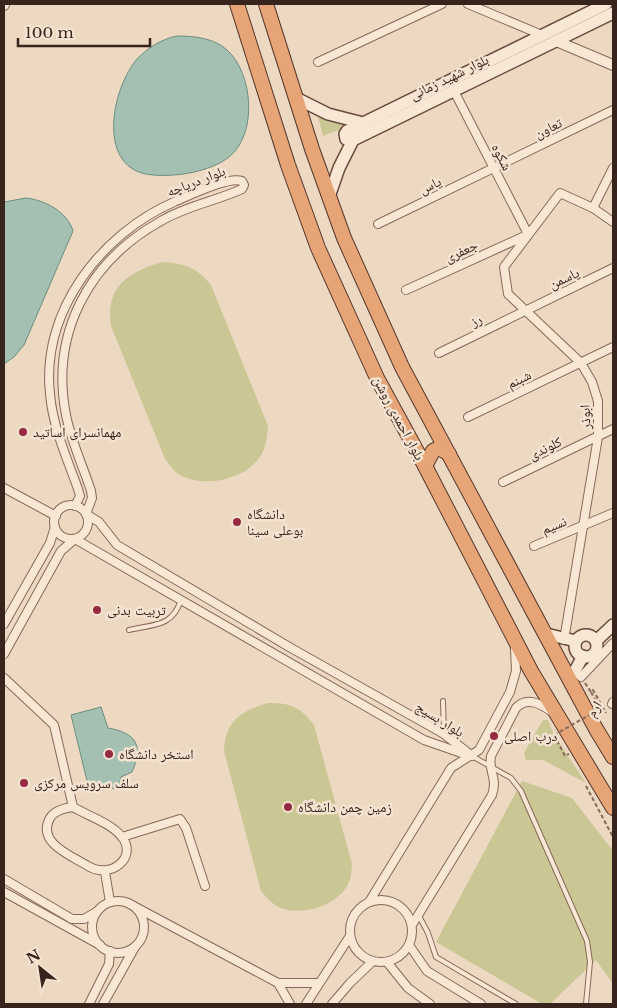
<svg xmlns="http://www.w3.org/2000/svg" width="617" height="1008" font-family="'Libre Baskerville','Noto Naskh Arabic',serif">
  <rect width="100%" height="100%" fill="#edd8c1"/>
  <g fill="#cbc795">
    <polygon points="317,113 325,120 348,126 323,136"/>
    <path d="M162,262c21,1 35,5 49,23l57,141c-1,8 -1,15 -4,23 -12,30 -59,41 -86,25 -5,-4 -9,-10 -13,-15l-54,-133c-6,-39 17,-54 51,-64z"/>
    <path d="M268,703c23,0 31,3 46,22l38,139c-1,5 0,11 -2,15 -7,25 -47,38 -69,29 -8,-3 -15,-11 -20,-17l-37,-140c1,-30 17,-40 44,-48z"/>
    <polygon points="543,720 548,720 554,735 586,783 543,760 526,760 524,753"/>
    <polygon points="522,781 572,798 613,851 613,984 596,960 550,1004 542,1004 436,942"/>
  </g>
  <g fill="#a4c0b2" stroke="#6b8e7e">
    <path d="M177,36c17,0 37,2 50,14 26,23 31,84 2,107 -19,15 -53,20 -76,18 -58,-4 -42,-87 -15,-117 11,-11 24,-19 39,-22z"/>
    <path d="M26,198c18,2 41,13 47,33l-49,114 -10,12 -10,7v-162z"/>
    <path d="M101,707l7,21c28,5 36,17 24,44l-11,5 -2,10 -29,6 -19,-78z"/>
  </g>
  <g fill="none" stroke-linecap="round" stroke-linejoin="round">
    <defs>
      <g id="service">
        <path d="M129,630c26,-6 43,-3 52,-30"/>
        <polyline points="443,701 444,734"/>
        <polyline points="472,756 511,778 521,791 587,941 590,962 586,1004"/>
        <polyline points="419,916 428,933 436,957 516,1004"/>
      </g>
      <g id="minor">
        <polyline points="468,4 542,35"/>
        <polyline points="318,62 442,4"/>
        <polyline points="454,91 528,234"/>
        <polyline points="593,208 613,168"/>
        <polyline points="378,224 613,110"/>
        <polyline points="406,290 527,235"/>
        <polyline points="439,353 613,268"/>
        <polyline points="468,417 613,347"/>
        <polyline points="503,482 613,429"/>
        <polyline points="4,488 56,516"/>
        <circle cx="71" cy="522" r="17"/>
        <path d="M75,506l5,-10 -2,-7c-11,-31 -25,-61 -28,-95 -9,-83 51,-160 124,-192 14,-6 54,-26 68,-21l2,4 -2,4c-26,12 -56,17 -81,32 -72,40 -111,112 -95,194 5,26 17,51 25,76l1,7 -6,16 13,8 18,23 174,103 153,86 28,22"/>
        <polyline points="534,546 613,513"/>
        <polyline points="4,624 50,543 55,527"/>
        <polyline points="564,640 598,437 598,401 592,382 581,363 508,294 504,267 560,193 593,208 613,222"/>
        <polyline points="4,654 61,551 75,539 424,740 470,756"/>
        <polyline points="581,677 613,643"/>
        <polyline points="4,678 54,725 73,807"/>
        <polyline points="612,704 613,702"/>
        <path d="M73,807c15,9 38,16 49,30 16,20 -11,43 -34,29 -16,-10 -52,-23 -38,-48 5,-8 14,-10 23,-11z"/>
        <polyline points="122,837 180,819 186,828 205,886"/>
        <polyline points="105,872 110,902"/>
        <polyline points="4,879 72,919 84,919 96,912"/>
        <polyline points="4,892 100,945"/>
        <circle cx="381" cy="931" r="31"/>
        <circle cx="118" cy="927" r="26"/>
        <polyline points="369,902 451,768 479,750 510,692 516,671 515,649"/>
        <polyline points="128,903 278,983 318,983"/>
        <path d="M412,925l80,-130c6,-17 -4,-24 -1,-39l25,-48c11,-12 25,-4 36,4"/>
        <polyline points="409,945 427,971 481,1004"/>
        <polyline points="387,962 408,988 430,1004"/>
        <polyline points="278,983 290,1004"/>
        <polyline points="89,1004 109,964 110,951"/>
        <polyline points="103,1004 135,947"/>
        <polyline points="306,1004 350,936"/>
        <polyline points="332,1004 350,983 373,961"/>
      </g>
      <g id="tertiary">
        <polyline points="4,5 4,4"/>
        <polyline points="556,41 613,65"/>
      </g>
      <g id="secondary">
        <polyline points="296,98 328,114 363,123"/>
        <polyline points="353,140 346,139 345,134 347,131 606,4"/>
        <polyline points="329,197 339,168 353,140 613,13"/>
        <polyline points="546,634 576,641"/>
        <circle cx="586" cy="646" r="11"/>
        <polyline points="596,641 613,625"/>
        <polyline points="570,680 583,656"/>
      </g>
      <g id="trunk">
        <polyline points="237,4 288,165 318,248 377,378 425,466 531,671 613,808"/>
        <polyline points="266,4 312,149 344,238 402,367 596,729 613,757"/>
        <polyline points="425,466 433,451 439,448 449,454"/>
      </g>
    </defs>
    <use href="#service" stroke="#876859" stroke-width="6"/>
    <use href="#minor" stroke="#876859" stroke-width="10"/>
    <use href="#tertiary" stroke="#876859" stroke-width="12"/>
    <use href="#secondary" stroke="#694a3c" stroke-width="14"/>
    <use href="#trunk" stroke="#54382d" stroke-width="16"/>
    <g stroke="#876859" stroke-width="2" stroke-dasharray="4 2.5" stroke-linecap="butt">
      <polyline points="585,683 591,692 593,690 606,713"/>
      <polyline points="591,692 600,709"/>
      <polyline points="554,735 565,756 569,754"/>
      <polyline points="586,786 613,837"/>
    </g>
    <use href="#service" stroke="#f8e7d4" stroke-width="4"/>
    <use href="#minor" stroke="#f8e7d4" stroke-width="8"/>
    <use href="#tertiary" stroke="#f8e7d4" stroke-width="10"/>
    <use href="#secondary" stroke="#f8e7d4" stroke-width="11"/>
    <use href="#trunk" stroke="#e7a476" stroke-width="14"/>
    <polyline stroke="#876859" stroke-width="2" stroke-dasharray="4 2.5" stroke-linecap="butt" points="554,735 600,709"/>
  </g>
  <g fill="#95293f" stroke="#f5e3d1" stroke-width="2">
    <circle cx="23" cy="432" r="5"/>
    <circle cx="237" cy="522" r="5"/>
    <circle cx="97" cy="610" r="5"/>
    <circle cx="494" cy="736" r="5"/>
    <circle cx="109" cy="754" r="5"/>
    <circle cx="24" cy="783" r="5"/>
    <circle cx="288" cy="807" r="5"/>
  </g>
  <g text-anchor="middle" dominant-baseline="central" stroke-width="5" stroke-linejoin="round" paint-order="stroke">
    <g font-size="14" fill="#37251d" stroke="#f5e3d1">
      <text transform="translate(449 77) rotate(-26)">بلوار شهید زمانی</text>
      <text transform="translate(548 128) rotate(-26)">تعاون</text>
      <text transform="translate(502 157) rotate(63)">شکوه</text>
      <text transform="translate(196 181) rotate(-21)">بلوار دریاچه</text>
      <text transform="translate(430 185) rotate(-26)">یاس</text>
      <text transform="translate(461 251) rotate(-25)">جعفری</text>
      <text transform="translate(564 278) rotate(-25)">یاسمن</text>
      <text transform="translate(476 320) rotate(-27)">رز</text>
      <text transform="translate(519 379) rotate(-26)">شبنم</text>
      <text transform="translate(585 417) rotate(-92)">ابوذر</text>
      <text transform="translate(399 418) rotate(62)">بلوار احمدی روشن</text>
      <text transform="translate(545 448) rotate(-26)">کلوندی</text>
      <text transform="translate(554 525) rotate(-22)">نسیم</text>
      <text transform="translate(594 709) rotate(-58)">ارم</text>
      <text transform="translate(440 719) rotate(32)">بلوار بسیج</text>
    </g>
    <g font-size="14" fill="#37251d" stroke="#f5e3d1" text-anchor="start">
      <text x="33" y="432">مهمانسرای اساتید</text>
      <text x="247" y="514">دانشگاه<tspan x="247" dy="16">بوعلی سینا</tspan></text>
      <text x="107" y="610">تربیت بدنی</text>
      <text x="504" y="736">درب اصلی</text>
      <text x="119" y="754">استخر دانشگاه</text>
      <text x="34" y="783">سلف سرویس مرکزی</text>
      <text x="298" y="807">زمین چمن دانشگاه</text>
    </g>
  </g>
  <rect width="617" height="1008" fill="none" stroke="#37251d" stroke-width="10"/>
  <g transform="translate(40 968) rotate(330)" stroke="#f5e3d1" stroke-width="4" paint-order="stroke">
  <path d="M0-4L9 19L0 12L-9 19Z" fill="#37251d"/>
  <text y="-8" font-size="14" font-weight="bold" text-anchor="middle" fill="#37251d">N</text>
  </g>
  <path d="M18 38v8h132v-8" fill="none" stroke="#37251d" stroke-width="2.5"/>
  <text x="25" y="38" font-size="15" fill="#37251d" stroke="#f5e3d1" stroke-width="4" paint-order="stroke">100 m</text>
</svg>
